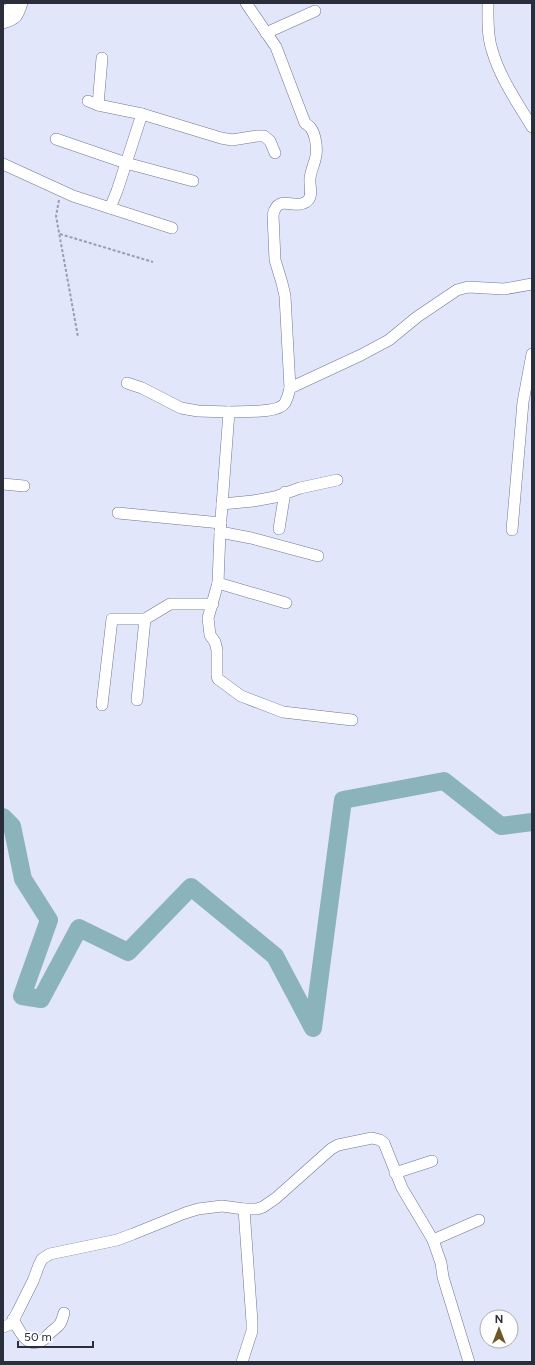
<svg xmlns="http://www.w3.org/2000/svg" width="535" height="1365" font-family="Figtree,sans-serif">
  <rect width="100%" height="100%" fill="#e2e6fb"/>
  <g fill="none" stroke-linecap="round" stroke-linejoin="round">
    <polyline stroke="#8bb3bb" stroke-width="18" points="3,817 12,826 23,879 49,920 22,996 41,999 79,928 128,952 191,887 275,956 313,1028 343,800 444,781 501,826 532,822"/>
    <defs>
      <g id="street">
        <path d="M246,3l30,44 29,76c1,1 3,2 5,4 6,7 8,24 5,33 -2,7 -4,11 -5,18 -1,8 4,19 -4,24 -12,8 -28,-9 -33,13l2,45 7,23 3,13 5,92"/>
        <path d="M488,3c0,15 -1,32 4,47 8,28 25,52 40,77"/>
        <polyline points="3,12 9,9 13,3"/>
        <path d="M3,23c14,-4 15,-7 19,-20"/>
        <polyline points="266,33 315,11"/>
        <polyline points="98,105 102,58"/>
        <polyline points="142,114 221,138 232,140 257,136 264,136 270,141 275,153"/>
        <polyline points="56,139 126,163 193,181"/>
        <polyline points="3,164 73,196 110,208 117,191 142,114 98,105 88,101"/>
        <polyline points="110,208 172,228"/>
        <polyline points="127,383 142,388 181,408 198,411 229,412"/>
        <polyline points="3,484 24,486"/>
        <polyline points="222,504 253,501 275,497 300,488 337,480"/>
        <polyline points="118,513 221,523"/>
        <polyline points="279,529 285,492"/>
        <polyline points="512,530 523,402 532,354"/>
        <polyline points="220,532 251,538 318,556"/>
        <polyline points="218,583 286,603"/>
        <polyline points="137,700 145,619"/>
        <polyline points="102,705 112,619 145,619 170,604 213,604"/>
        <path d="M352,720l-69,-8 -42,-16 -23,-17 -1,-3v-26l-2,-8 -5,-7 -2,-17 10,-35 2,-51 9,-120c12,-1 49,2 56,-9 2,-4 4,-10 5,-15l71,-33 28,-15 28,-23 40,-27 11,-3 36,2 28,-5"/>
        <polyline points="395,1173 432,1161"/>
        <path d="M13,1319c6,11 14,31 30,21 3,-2 4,-5 7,-7 10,-9 10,-6 14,-20"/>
        <polyline points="3,1327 11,1324 17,1313 33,1281 39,1265 42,1259 50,1254 117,1240 133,1234 185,1213 198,1209 222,1206 244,1209 257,1209 263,1207 276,1198 331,1149 338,1145 372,1138 380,1140 384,1143 402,1188 433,1240"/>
        <polyline points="242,1362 252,1331 252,1322 244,1209"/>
        <polyline points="469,1362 443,1277 441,1263 433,1240 479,1220"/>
      </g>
    </defs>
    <use href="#street" stroke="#707694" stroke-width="12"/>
    <g stroke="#999daf" stroke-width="2" stroke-dasharray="3 2" stroke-linecap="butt">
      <polyline points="59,200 56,216 78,337"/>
      <polyline points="60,234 153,262"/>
    </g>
    <use href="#street" stroke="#fff" stroke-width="11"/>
  </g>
  <rect width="535" height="1365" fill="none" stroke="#2a2d3a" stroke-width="8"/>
  <g transform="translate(499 1329)"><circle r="19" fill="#ffffff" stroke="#aaabb0"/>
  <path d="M0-3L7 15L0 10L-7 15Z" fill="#6e5727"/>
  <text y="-6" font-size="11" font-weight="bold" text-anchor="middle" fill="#2a2d3a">N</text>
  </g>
  <path d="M18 1341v6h75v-6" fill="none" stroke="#2a2d3a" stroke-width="2"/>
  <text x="24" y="1341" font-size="12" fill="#2a2d3a" stroke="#ffffff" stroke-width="3" paint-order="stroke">50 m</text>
</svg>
